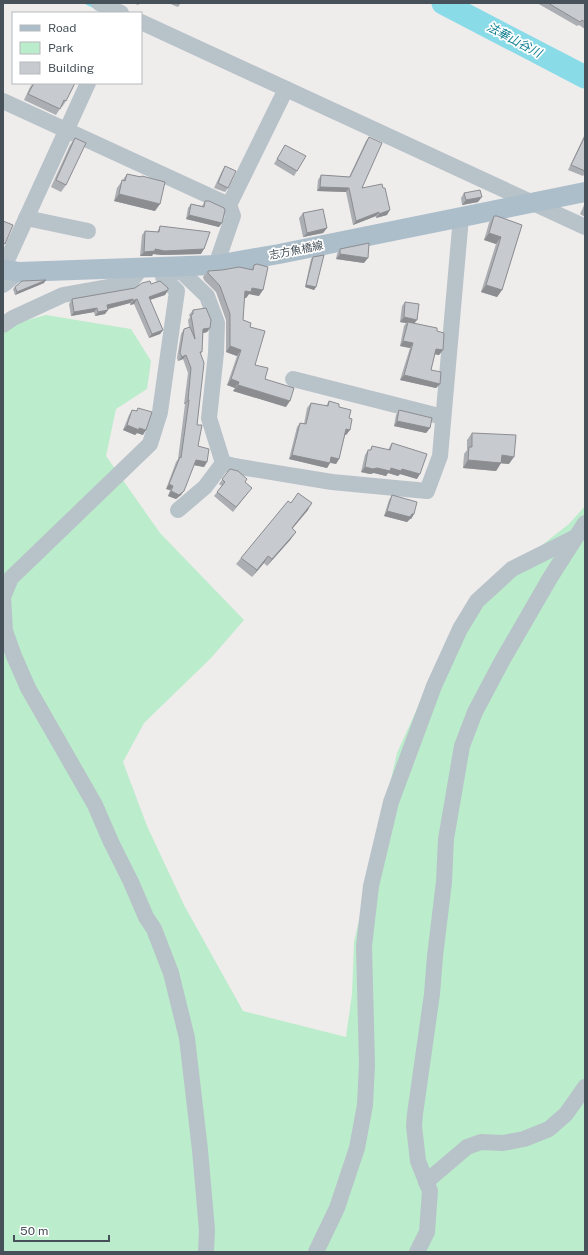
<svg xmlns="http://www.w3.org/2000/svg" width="588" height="1255" font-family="'Public Sans','Noto Sans JP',sans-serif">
  <rect width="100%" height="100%" fill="#efecec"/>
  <polygon fill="#bbeccb" points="46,315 131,329 151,361 147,389 116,409 106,456 160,533 244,620 211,658 144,723 123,762 147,826 184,905 243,1011 346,1037 352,994 354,942 397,753 451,633 542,545 569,524 585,506 585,1252 3,1252 3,334 13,324"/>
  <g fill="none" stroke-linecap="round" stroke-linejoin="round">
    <polyline stroke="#8adbe8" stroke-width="4" points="87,3 96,7"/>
    <polyline stroke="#8adbe8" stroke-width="23" points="443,3 585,77"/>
    <g stroke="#b8c2c9" stroke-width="16">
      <polyline points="99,3 121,13"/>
      <polyline points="141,22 585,227"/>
      <polyline points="3,101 229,205 233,216 216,265"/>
      <polyline points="229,205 286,89"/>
      <polyline points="26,218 88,231"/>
      <polyline points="3,269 88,83"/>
      <polyline points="3,285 19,272"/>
      <polyline points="3,325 13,318 63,295 130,283 142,267"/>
      <polyline points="293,379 443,417"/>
      <polyline points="178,510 205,487 223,463"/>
      <polyline points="3,597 11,578 150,444 160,412 177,291 163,277 163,267 183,273 207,296 217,323 216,353 209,418 223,463 234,466 332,482 427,491 440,456 461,217"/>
      <polyline points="3,598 5,631 14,656 28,688 95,805 111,842 131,882 146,917 154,929 171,973 187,1038 200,1150 207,1230 206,1252"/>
      <polyline points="426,1182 467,1147 481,1142 503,1143 524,1139 549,1129 566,1114 585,1087"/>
      <polyline points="316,1252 337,1208 357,1148 365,1105 367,1064 364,946 371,886 391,802 434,686 460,629 477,601 512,569 576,537"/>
      <polyline points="417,1252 427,1232 430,1191 418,1161 414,1126 415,1114 432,994 435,956 444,882 446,839 462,746 475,712 502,661 550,578 585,523"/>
    </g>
    <polyline stroke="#adbecb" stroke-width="20" points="3,269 19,272 216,265 279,254 585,192"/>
  </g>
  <g fill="#abaeb2">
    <polygon points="133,3 140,3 138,5"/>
    <polygon points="168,3 181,3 178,7"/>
    <polygon points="537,3 585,3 585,29 579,25 577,26"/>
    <polygon points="33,83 75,83 66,101 62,107 61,107 56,115 24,100 30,87"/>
    <polygon points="585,134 585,173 583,176 568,170"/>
    <polygon points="369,137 362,188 387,215 376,218 376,216 353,225 346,192 317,191 318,180 321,175 349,177 366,141"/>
    <polygon points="75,138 66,185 61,192 51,187 70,145"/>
    <polygon points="285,145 297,171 294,176 274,164"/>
    <polygon points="225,166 228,188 225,192 214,188 222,171"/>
    <polygon points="127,174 141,177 142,176 155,211 114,201 117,188"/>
    <polygon points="464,193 478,202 462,205 461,198"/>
    <polygon points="205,201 219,227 186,219 188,208 191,204 202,206"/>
    <polygon points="585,203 585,217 580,214"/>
    <polygon points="303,213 327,228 323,233 303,237 299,218"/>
    <polygon points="494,216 522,225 502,290 497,297 481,292 496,244 484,240 489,223"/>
    <polygon points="160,226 201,254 162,255 153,254 152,256 140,256 142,235 145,231 157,232"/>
    <polygon points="340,249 364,263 336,259 337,254"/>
    <polygon points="313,257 316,287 314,290 305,287 311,259"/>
    <polygon points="254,265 259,296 249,294 246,298 244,298 243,320 250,327 255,365 286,407 233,391 235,388 227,385 237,356 226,352 226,320 216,292 204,280 203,277 208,271 251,269"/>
    <polygon points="44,283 15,295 13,289 15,287"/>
    <polygon points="151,284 168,290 165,295 150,300 163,330 160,334 149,338 134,304 130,305 130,303 108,309 105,314 95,316 94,312 71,316 69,304 72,299 135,288"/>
    <polygon points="405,302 415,323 437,331 443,350 439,355 435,354 431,370 440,384 436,388 400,380 410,348 400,346 404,326 406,323 400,322 402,306"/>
    <polygon points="193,310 210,328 207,332 203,333 201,354 197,425 198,446 207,462 204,467 194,465 181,495 176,499 168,496 170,490 166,489 176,462 178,459 185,404 184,404 188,373 183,359 178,361 177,358 181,334 184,329 189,327 188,320 190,317 189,315"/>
    <polygon points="329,401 339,407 349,418 350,430 346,435 345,435 339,459 336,464 330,463 327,468 289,459 297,427 300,423 304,424 307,408 311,403 326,406"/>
    <polygon points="138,408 143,435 137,433 135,435 123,430 129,415 132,410 136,411"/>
    <polygon points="399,410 430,428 426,433 394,426 396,415"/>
    <polygon points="472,433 509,464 501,463 496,471 463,468 464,454 467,450 467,440"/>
    <polygon points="392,443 417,479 400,474 398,476 388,473 386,476 374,473 370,474 361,472 365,455 368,450 370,450 372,446 388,450 389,448"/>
    <polygon points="230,469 245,482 248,493 233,512 214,496 222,486 219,484"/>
    <polygon points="392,495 414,514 411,519 410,519 407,522 384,516 389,500"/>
    <polygon points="291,503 308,510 292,529 291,539 267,566 264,563 252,577 236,564 241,558"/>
  </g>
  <g fill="#8b8d91">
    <polygon points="320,187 349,188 346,192 317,191"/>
    <polygon points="119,194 160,204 155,211 114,201"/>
    <polygon points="482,197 478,202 462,205 466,200"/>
    <polygon points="390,210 387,215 376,218 379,214"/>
    <polygon points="379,212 376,216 353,225 356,221"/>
    <polygon points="189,215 222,223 219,227 186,219"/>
    <polygon points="327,228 323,233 303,237 307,233"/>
    <polygon points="489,233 501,237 496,244 484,240"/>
    <polygon points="155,249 204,249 201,254 162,255 153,254 152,256 140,256 144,252"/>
    <polygon points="340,254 368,258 364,263 336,259"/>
    <polygon points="46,280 44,283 15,295 17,292"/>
    <polygon points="306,285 316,287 314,290 305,287"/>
    <polygon points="486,285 502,290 497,297 481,292"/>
    <polygon points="252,288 263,290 259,296 249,294 246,298 240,297 245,291"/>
    <polygon points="168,290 165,295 146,301 149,297"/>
    <polygon points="133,299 130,303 104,310 107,305"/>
    <polygon points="137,299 134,304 130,305 133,301"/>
    <polygon points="97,308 94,312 71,316 74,312"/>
    <polygon points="108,310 105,314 95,316 98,312"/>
    <polygon points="404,317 417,320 413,325 408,322 406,323 400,322"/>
    <polygon points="210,328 207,332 200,334 203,329"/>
    <polygon points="163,330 160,334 149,338 152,334"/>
    <polygon points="403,341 413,343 410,348 400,346"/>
    <polygon points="230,346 241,350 237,356 226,352"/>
    <polygon points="436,349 443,350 439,355 433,354"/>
    <polygon points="186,355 183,359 178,361 182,357"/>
    <polygon points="404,375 440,384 436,388 400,380"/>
    <polygon points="231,379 239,382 235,388 227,385"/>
    <polygon points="238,385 290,401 286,407 233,391"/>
    <polygon points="188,400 189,400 185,404 184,404"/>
    <polygon points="397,421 430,428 426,433 394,426"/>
    <polygon points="127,425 139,428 146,430 143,435 137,433 135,435 123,430"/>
    <polygon points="346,429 350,430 346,435 343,434"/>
    <polygon points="292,455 330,463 327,468 289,459"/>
    <polygon points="502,455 514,457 509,464 497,463"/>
    <polygon points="331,457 339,459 336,464 328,462"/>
    <polygon points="196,460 207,462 204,467 193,465"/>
    <polygon points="468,460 501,463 496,471 463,468"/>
    <polygon points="365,467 377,468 391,468 402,469 420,474 417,479 400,474 398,476 388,473 386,476 374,473 370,474 361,472"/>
    <polygon points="169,484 173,486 170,490 166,489"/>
    <polygon points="171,491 184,491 181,495 176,499 168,496"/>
    <polygon points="312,503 308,510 287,535 292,528"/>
    <polygon points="387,511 412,514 414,514 411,519 410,519 407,522 384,516"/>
    <polygon points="296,532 291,539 267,566 272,559"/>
    <polygon points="268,556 264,563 252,577 257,570"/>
  </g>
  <g fill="#c7cacf" stroke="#8b8d91">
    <polygon points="548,3 585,3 585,22 582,20 580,22"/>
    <polygon points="34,83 75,83 66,101 64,100 60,109 28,94"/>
    <polygon points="585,136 585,171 571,165"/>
    <polygon points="369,137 382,143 362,188 382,184 383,188 385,188 390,210 379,214 379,212 356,221 349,188 320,187 321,175 350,177"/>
    <polygon points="75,138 86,143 66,185 56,180"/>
    <polygon points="285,145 306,156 297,171 277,159"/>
    <polygon points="225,166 236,171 228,188 218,183"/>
    <polygon points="127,174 141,177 142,176 165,182 160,204 119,194 122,180 125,181"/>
    <polygon points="480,190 482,197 466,200 464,193"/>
    <polygon points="205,201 209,201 224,208 225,210 222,223 189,215 191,204 204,207"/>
    <polygon points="323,209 327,228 307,233 303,213"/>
    <polygon points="494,216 497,216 522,225 502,290 486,285 501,237 489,233"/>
    <polygon points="3,221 13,225 5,244 3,243"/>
    <polygon points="160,226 210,232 204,249 165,251 155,249 155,251 144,252 145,231 159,232"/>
    <polygon points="369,243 368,258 340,254 340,249"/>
    <polygon points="324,255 316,287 306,285 313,257"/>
    <polygon points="257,264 268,267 263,290 252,288 251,292 245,291 243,320 251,323 250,327 265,331 255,365 268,368 265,379 294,388 290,401 238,385 239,382 231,379 241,350 230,346 230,314 220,286 208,273 208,271 222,270 239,267 253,270 254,265"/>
    <polygon points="46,280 17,292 15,287 22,281"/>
    <polygon points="150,281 151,284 160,281 168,288 168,290 149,297 163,330 152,334 137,299 133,301 133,299 107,305 108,310 98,312 97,308 74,312 72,299 135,288 142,283"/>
    <polygon points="405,302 419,304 417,320 404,317"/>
    <polygon points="206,308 211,320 210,328 203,329 202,352 200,352 204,363 197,425 202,425 198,446 209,449 207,462 196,460 184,491 179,495 171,491 173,486 169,484 180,457 181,458 189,400 188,400 191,368 186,355 182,357 180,353 184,329 190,327 195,339 191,315 193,314 193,310"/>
    <polygon points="408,322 437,328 437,331 444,333 443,350 436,349 431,370 441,372 440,384 404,375 413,343 403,341"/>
    <polygon points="329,401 339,404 339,407 351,410 349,418 352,419 350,430 346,429 339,459 331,457 330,463 292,455 300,423 306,424 311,403 328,406"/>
    <polygon points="138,408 152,412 146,430 139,428 139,430 127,425 132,410 137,411"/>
    <polygon points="399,410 432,418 430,428 397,421"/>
    <polygon points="472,433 516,435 514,457 502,455 501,463 468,460 469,447 472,447"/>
    <polygon points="392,443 427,454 420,474 402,469 401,471 391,468 390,471 377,468 373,469 365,467 368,450 371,450 372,446 390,450"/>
    <polygon points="230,469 238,471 247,479 245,482 252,488 236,507 217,492 225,482 222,479"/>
    <polygon points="298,493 312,503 292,528 296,532 272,559 268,556 257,570 241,558 288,501 291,503"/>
    <polygon points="392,495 417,502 414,514 412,514 410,517 387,511"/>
  </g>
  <g text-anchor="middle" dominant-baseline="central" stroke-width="3.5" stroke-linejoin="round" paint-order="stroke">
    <g font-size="11" fill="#465159" stroke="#fff">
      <text transform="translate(296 250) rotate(-11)">志方魚橋線</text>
    </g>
    <g font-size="12" font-style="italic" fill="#128092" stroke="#fff">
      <text transform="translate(514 40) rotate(28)">法華山谷川</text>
    </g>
  </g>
  <rect width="588" height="1255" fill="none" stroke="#465159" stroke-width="8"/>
  <rect x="12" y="12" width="130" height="72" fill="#ffffff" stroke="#b5b9bd"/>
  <rect x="20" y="25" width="20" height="6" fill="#adbecb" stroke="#b5b9bd"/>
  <text x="48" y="32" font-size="12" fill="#465159">Road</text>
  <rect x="20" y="42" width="20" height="12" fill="#bbeccb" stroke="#b5b9bd"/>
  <text x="48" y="52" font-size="12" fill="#465159">Park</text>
  <rect x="20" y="62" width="20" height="12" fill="#c7cacf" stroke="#b5b9bd"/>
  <text x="48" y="72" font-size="12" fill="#465159">Building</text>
  <path d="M14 1235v6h95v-6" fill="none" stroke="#465159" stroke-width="2"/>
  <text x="20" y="1235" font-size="12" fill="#465159" stroke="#ffffff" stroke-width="3" paint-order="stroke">50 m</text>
</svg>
